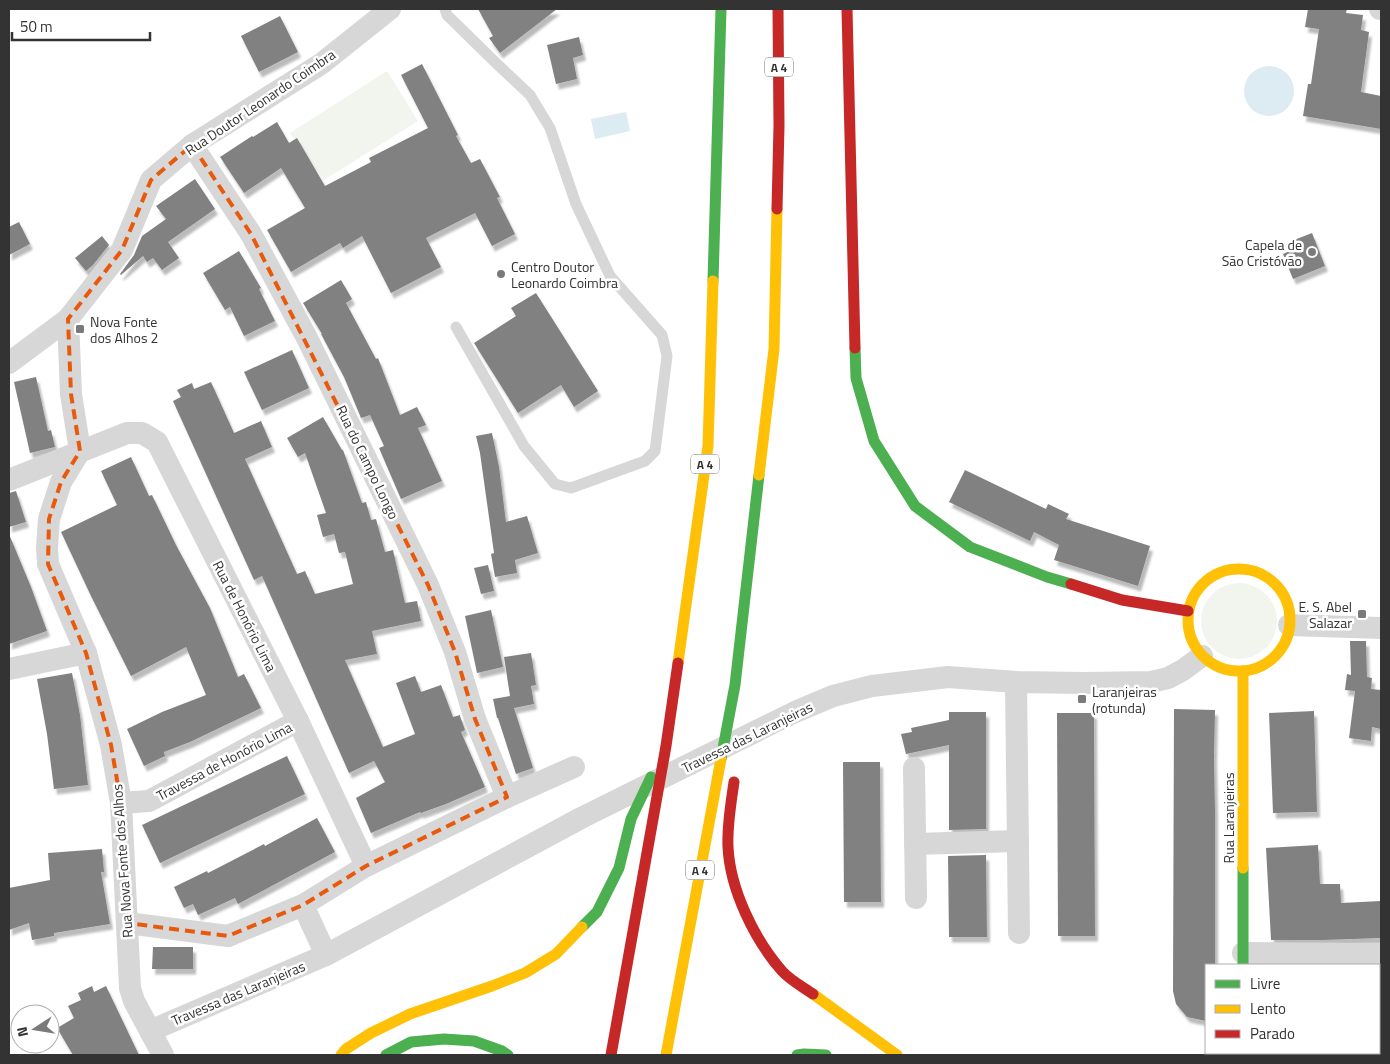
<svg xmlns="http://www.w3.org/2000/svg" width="1390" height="1064" font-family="'Titillium Web',sans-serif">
  <defs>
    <filter id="shadow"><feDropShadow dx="3" dy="5.5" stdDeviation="1" flood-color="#0004"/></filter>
  </defs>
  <rect width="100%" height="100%" fill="#fff"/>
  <g fill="#f1f5ed">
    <polygon points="387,71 418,121 324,180 290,133"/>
    <circle cx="1239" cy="621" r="38"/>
  </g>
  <g fill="#ddebf3">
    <circle cx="1269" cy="91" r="25"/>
    <polygon points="626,112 630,131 595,139 591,119"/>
  </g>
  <g fill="#818181" filter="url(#shadow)">
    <polygon points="478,9 557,9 500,53 489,38 493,36"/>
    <polygon points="1308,9 1347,9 1346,13 1363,15 1361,30 1369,32 1361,92 1381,96 1381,129 1303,116 1308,84 1311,84 1319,29 1305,27"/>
    <polygon points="280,16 298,52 259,72 241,36"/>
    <polygon points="579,37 583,55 573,58 577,79 556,84 547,45"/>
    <polygon points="422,64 458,135 456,136 471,163 480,159 500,197 497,198 515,234 492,246 475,213 426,238 441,267 391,293 362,236 343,248 340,243 291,272 267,230 305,208 281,168 244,193 220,157 252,136 253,137 277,122 289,143 297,138 325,186 371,162 369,158 428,128 401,75"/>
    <polygon points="195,179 215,209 168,242 179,258 162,270 153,258 147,262 143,256 121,275 120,274 134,255 142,236 166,219 156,206"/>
    <polygon points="19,222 30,244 9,255 9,227"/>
    <polygon points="1312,233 1325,266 1293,279 1283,254 1292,250 1289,242"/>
    <polygon points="102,236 109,245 93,265 86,271 75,258"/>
    <polygon points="239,251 261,288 259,289 275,321 244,336 230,307 225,310 203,273"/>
    <polygon points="341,280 352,299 346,303 376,359 378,358 400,415 417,407 426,425 418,428 442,481 401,499 379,448 384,446 370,415 361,418 344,377 321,334 322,334 303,303"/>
    <polygon points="536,293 598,391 574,407 561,385 518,413 474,343 516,316 511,308"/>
    <polygon points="292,350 309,388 262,410 244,372"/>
    <polygon points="36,377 48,431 51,430 55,447 30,453 14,382"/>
    <polygon points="211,382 234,433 261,421 272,447 245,459 297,574 305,571 315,594 353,584 345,552 339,553 334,534 323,537 317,515 326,513 305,453 298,457 287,438 323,417 342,450 343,450 362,503 366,502 371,520 376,519 385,552 393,550 405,603 417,601 421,621 372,631 377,654 345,660 383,747 415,734 396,683 415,676 421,692 441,685 453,717 460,715 460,716 465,730 461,732 485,787 446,804 421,813 420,812 371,833 356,798 385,782 374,761 349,773 262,576 254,580 173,401 181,397 177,390 192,383 194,389"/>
    <polygon points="492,433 499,467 506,522 527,516 538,553 515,560 517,573 495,577 491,554 494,553 480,453 476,436"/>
    <polygon points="131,457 149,496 152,495 176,545 210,608 238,677 244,674 261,708 190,742 164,752 165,756 144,766 127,729 162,712 206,695 186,647 131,676 91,596 61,532 117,505 101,471"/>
    <polygon points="965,470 1046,509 1048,504 1069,514 1066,519 1150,546 1138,586 1054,560 1059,545 1034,532 1030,541 949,502"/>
    <polygon points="16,491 26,522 9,527 9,493"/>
    <polygon points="9,534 31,587 47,631 9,644"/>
    <polygon points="488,565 494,591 481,594 474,568"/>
    <polygon points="491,610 503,667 477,673 465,616"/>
    <polygon points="1350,641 1366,641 1367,677 1372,678 1371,689 1381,690 1381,729 1372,727 1371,741 1349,738 1355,691 1345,690 1347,674 1351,675"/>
    <polygon points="531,653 536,685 531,686 534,704 514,708 533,768 516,774 498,718 497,718 493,699 510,696 504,657"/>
    <polygon points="72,673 80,715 88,785 54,789 47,734 37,679"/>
    <polygon points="1174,709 1215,710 1214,756 1215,812 1215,965 1206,965 1206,1021 1187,1017 1176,1004 1173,991"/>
    <polygon points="1314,711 1317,812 1273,813 1269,713"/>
    <polygon points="949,712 986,712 986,829 949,830 949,745 906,754 901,734 912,732 911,728 949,720"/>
    <polygon points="1057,713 1094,713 1095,936 1058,936"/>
    <polygon points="287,756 305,794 160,863 142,825"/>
    <polygon points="843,762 880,762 881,902 844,902"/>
    <polygon points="317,818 335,852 238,904 235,898 198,915 193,904 184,908 174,887 207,871 208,873 264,844 265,846"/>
    <polygon points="1318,845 1320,884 1340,884 1341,903 1381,901 1381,938 1322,940 1271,940 1266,848"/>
    <polygon points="102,849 104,872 101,872 110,924 54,933 54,936 32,940 29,923 9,930 9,888 50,880 48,853"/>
    <polygon points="986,855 987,937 949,937 948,856"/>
    <polygon points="153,947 193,947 193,969 152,969"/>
    <polygon points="92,986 94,992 106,986 139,1055 73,1055 57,1028 74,1018 68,1006 81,1000 78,993"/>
  </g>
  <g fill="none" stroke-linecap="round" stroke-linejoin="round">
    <polyline stroke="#d7d7d7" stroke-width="11" points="445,9 447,15 496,63 530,95 550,128 576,204 610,276 662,335 667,356 655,451 645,461 571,488 555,484 524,446 456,327"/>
    <g stroke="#d7d7d7" stroke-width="22">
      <polyline points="1380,9 1381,9"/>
      <polyline points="192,145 251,234 307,338 428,585 455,652 475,719 507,797"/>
      <polyline points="68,319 71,394 80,451 61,482 49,519 47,547 48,564 86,653 111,745 121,803 130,988 134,1001 163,1055"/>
      <polyline points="9,363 68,319 122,250 151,180 192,145 321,64 390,9"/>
      <polyline points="9,480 127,433 142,433 157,442 298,721 366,866"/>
      <polyline points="1289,625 1381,628"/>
      <polyline points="9,669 86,653"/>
      <polyline points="1016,682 1019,933"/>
      <polyline points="914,768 916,898"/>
      <polyline points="121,803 149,801 298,721"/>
      <polyline points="915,844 1018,841"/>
      <polyline points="303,905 366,866 507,797 574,767"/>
      <polyline points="127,923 228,936 303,905 326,955"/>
      <polyline points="1243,953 1381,954"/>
      <polyline points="150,1031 326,955 583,817 795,712 833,696 872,686 948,677 1016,682 1085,683 1151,682 1168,678 1183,670 1202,656"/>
      <polyline points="1331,1053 1331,1055"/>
    </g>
    <g stroke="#4caf50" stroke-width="11">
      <polyline points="713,281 721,9"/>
      <polyline points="855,348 856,378 874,441 915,506 970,547 1047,577 1071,584"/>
      <polyline points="721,759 735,685 759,475"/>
      <polyline points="1243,868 1243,965"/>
      <polyline points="582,927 597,912 619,868 631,819 651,777"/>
      <polyline points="1244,1053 1244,1055"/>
      <polyline points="386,1055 411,1042 444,1039 474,1041 502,1051 508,1055"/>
      <polyline points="797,1055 804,1054 826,1055"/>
    </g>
    <g stroke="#ffc107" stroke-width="11">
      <polyline points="759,475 774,349 777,209"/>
      <circle cx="1239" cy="620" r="51"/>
      <polyline points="678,663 708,446 713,281"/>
      <polyline points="1243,671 1243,868"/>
      <polyline points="813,994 897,1055"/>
      <polyline points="341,1055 346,1049 371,1033 410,1014 492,986 525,973 556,954 582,927"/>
      <polyline points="666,1055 721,759"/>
    </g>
    <g stroke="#c62828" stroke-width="11">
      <polyline points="847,9 855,348"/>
      <polyline points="777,209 779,126 778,9"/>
      <polyline points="1071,584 1122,600 1188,611"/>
      <path d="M734,782c-3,21 -7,43 -6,65 2,42 26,92 54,124 8,9 21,16 31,23"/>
      <polyline points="611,1055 666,746 678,663"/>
    </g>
  </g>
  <path fill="none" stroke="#e8590c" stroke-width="4" stroke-dasharray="10 6" stroke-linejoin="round" d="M192,145l59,89 177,351 27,67 20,67 32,78 -141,69 -63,39 -75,31 -101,-13 -6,-120 -10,-58 -25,-92 -38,-89 1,-45 12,-37 19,-31 -9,-57 -3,-75 54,-69 29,-70z"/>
  <g fill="#7a7a7a" stroke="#fff" stroke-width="2">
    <circle cx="1312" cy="252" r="5"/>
    <circle cx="501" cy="274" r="5"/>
    <rect x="75" y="324" width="10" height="10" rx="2.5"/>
    <rect x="1357" y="609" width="10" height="10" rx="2.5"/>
    <rect x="1077" y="694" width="10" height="10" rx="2.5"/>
  </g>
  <g text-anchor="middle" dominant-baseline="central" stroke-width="5" stroke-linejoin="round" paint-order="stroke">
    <g fill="#fff" stroke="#707070" stroke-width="1">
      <rect x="765" y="57.5" width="28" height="19" rx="4"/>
      <rect x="691" y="454.5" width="28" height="19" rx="4"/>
      <rect x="686" y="860.5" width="28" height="19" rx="4"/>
    </g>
    <g font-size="12" font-weight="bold" fill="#333">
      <text x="779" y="67">A 4</text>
      <text x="705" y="464">A 4</text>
      <text x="700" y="870">A 4</text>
    </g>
    <g font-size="14" fill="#333" stroke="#fff">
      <text transform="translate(260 102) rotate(-34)">Rua Doutor Leonardo Coimbra</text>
      <text transform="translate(368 462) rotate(64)">Rua do Campo Longo</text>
      <text transform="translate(245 616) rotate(63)">Rua de Honório Lima</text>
      <text transform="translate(747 737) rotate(-26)">Travessa das Laranjeiras</text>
      <text transform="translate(224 761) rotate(-28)">Travessa de Honório Lima</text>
      <text transform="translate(1228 818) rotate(-90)">Rua Laranjeiras</text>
      <text transform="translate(122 861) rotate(-94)">Rua Nova Fonte dos Alhos</text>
      <text transform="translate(238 993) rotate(-23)">Travessa das Laranjeiras</text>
    </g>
    <g font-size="14" fill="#333" stroke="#fff" text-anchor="start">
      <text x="1302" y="244" text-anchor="end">Capela de<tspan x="1302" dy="16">São Cristóvão</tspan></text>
      <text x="511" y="266">Centro Doutor<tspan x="511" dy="16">Leonardo Coimbra</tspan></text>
      <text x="90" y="321">Nova Fonte<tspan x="90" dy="16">dos Alhos 2</tspan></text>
      <text x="1352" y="606" text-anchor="end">E. S. Abel<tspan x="1352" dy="16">Salazar</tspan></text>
      <text x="1092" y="691">Laranjeiras<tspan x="1092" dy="16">(rotunda)</tspan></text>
    </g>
  </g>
  <rect width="1390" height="1064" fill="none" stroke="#333333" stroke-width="20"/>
  <rect x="1205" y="964" width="175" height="90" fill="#ffffff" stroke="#adadad"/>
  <rect x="1215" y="980" width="25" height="8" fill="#4caf50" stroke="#adadad"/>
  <text x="1250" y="989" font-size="15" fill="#333333">Livre</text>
  <rect x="1215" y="1005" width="25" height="8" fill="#ffc107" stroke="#adadad"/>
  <text x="1250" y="1014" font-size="15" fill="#333333">Lento</text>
  <rect x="1215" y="1030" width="25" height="8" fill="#c62828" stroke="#adadad"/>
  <text x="1250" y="1039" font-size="15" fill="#333333">Parado</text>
  <g transform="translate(35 1029) rotate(258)"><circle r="24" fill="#ffffff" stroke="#adadad"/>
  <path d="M0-4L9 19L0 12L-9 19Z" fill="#7a7a7a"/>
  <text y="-8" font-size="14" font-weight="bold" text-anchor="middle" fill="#333333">N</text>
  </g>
  <path d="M12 32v8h138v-8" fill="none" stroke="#333333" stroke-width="2.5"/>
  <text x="20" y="32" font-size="15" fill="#333333" stroke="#ffffff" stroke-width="4" paint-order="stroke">50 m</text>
</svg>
